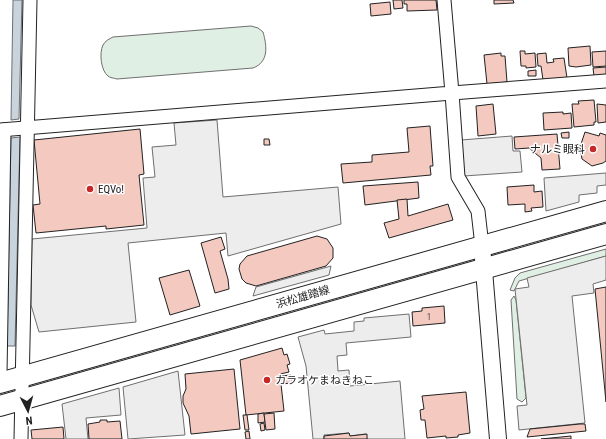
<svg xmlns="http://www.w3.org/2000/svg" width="606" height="439" font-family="'Roboto Condensed','Noto Sans JP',sans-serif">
  <rect width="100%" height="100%" fill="#fff"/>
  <g fill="#e0efe3" stroke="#6f6f6f">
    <path d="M251,26l7,2 5,4c4,14 6,30 -10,36l-136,11c-3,-1 -7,-1 -9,-3 -7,-5 -9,-23 -5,-31 2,-4 6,-6 10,-8z"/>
    <polygon points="606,249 606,256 519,281 514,291 510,290 515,278 520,273"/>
    <polygon points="514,296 516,300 526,398 522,402 517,399 511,300"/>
  </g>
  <g fill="#ededed" stroke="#6f6f6f">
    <polygon points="217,120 223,197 338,187 341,224 228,256 226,233 128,243 136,322 39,332 31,305 32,239 147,228 143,178 155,177 152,147 176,145 174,123"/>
    <polygon points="512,136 513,151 520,151 522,172 464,176 461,140"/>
    <polygon points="606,173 606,185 597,186 597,193 579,195 579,202 546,211 544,178"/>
    <polygon points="606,256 606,280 593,284 594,293 572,296 585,423 519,430 517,406 527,405 515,289 529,287 527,278"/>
    <polygon points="331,266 329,275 253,296 256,287"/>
    <polygon points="409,314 411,337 346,343 347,355 337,356 338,371 349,370 350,386 400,381 405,439 367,439 366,434 350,436 349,433 324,435 324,439 313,439 306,366 298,337 324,330 325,334 354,331 354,322 364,321 364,318"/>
    <polygon points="178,371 185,435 128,439 123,387"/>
    <polygon points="119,388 121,415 86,418 88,439 66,439 62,404"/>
  </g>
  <g fill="#c7d3dd" stroke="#6f6f6f">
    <polygon points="13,0 22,0 19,119 11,120"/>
    <polygon points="20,137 15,346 7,346 11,138"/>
  </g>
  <g fill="#f3c9c0" stroke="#222">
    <polygon points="393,0 402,0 403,8 394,9"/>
    <polygon points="404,0 436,0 437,10 407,11 407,4 404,4"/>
    <polygon points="494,0 513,0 514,3 494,4"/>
    <polygon points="390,2 391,14 371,16 370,4"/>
    <polygon points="590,46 591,65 576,67 569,66 568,48"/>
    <polygon points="520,51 525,51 525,54 535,53 536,67 526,68 526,66 521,66"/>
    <polygon points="606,51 606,66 593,67 592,52"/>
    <polygon points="501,53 501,56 505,56 507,82 487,84 484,55"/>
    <polygon points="546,53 547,63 554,62 553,59 564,58 567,78 543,80 541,66 538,66 537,54"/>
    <polygon points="606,67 606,75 594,76 593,68"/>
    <polygon points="536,70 536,76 528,76 528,71"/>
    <polygon points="594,100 596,122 594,122 594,125 574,127 572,104 579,104 578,101"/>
    <polygon points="493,104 496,134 478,136 476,106"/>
    <polygon points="597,104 606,105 606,122 598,123"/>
    <polygon points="563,112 563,114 571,113 572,128 544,130 543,113"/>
    <polygon points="430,126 433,166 430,166 431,175 343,183 341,164 372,162 372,155 409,152 407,128"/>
    <polygon points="140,129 144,174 139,175 144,225 106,229 106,226 36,233 33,205 40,204 34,140"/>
    <polygon points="569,132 569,138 562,138 561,133"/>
    <polygon points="585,132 599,136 600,133 606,135 606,161 603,163 592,166 582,159 580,147"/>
    <polygon points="557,134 560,169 542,170 541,158 529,148 515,149 514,137"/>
    <polygon points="264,139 269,139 270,145 264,145"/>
    <polygon points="418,182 419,198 365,205 363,186"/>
    <polygon points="534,185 534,192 542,191 543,207 531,208 532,211 525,212 525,204 508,205 507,187"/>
    <polygon points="407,199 408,216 448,204 453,220 389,238 384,223 399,219 397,200"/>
    <polygon points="317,236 327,239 333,248 333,258 326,266 256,286 246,283 242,279 239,269 240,264 247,256"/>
    <polygon points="221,237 225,249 220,251 228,279 229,289 215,293 201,243"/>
    <polygon points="189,270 200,306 170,315 159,278"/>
    <polygon points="606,287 606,402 595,289"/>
    <polygon points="444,306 445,323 413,326 412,312 422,311 422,308"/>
    <polygon points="282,348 284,355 287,354 290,364 287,365 289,372 280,374 280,376 291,375 292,383 281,384 284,411 246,415 240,360"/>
    <polygon points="234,369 240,429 191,434 189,416 183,403 183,396 186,389 185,374"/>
    <polygon points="466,392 470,433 458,435 458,437 446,438 446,436 427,438 425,420 421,420 420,410 424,409 422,396"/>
    <polygon points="264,413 265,422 258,423 258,414"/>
    <polygon points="274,413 275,429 266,430 264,414"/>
    <polygon points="243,415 247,415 249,430 245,430"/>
    <polygon points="100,420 107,420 107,422 120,421 122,439 89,439 88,424 100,422"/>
    <polygon points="264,423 265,430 261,431 260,424"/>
    <polygon points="580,424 585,424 586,431 527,437 530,429"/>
    <polygon points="63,427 64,439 32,439 31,430"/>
    <polygon points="249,431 250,439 246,439 245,432"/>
    <polygon points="349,433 350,436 367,434 367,439 324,439 324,436"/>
    <polygon points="571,436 571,439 541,439"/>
  </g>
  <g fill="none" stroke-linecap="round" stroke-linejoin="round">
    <defs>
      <g id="minor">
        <polyline points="0,130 452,93 444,0"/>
        <polyline points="482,246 478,211 458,177 452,93 606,81"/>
        <polyline points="0,375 4,130"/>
        <polyline points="21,439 30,0"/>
      </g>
      <polyline id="tertiary" points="482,246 498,439"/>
      <g id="primary">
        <polyline points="0,383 606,211"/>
        <polyline points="0,406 606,234"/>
      </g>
    </defs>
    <use href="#minor" stroke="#222" stroke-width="15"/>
    <use href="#tertiary" stroke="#222" stroke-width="18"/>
    <use href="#primary" stroke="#222" stroke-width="22"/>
    <use href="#minor" stroke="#fff" stroke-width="13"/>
    <use href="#tertiary" stroke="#fff" stroke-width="16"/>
    <use href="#primary" stroke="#fff" stroke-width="20"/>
  </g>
  <g fill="#c62828" stroke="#fff" stroke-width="1.5">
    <circle cx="593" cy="149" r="4"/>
    <circle cx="90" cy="189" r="4"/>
    <circle cx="267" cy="380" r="4"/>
  </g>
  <g text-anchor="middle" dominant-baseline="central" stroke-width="3" stroke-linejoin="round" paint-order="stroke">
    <g font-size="9" fill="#564c4a">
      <text x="429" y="317">1</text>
    </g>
    <g font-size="11" fill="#222" stroke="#fff" text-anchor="start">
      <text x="585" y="149" text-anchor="end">ナルミ眼科</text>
      <text x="98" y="189">EQVo!</text>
      <text x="275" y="380">カラオケまねきねこ</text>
    </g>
    <g font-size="11" fill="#222" stroke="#fff">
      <text transform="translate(303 297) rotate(-16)">浜松雄踏線</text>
    </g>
  </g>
  <g transform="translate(28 411) rotate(174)" stroke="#ffffff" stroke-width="3" paint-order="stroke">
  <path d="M0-3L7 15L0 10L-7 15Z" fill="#222222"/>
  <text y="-6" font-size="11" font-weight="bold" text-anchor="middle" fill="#222222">N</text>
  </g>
</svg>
